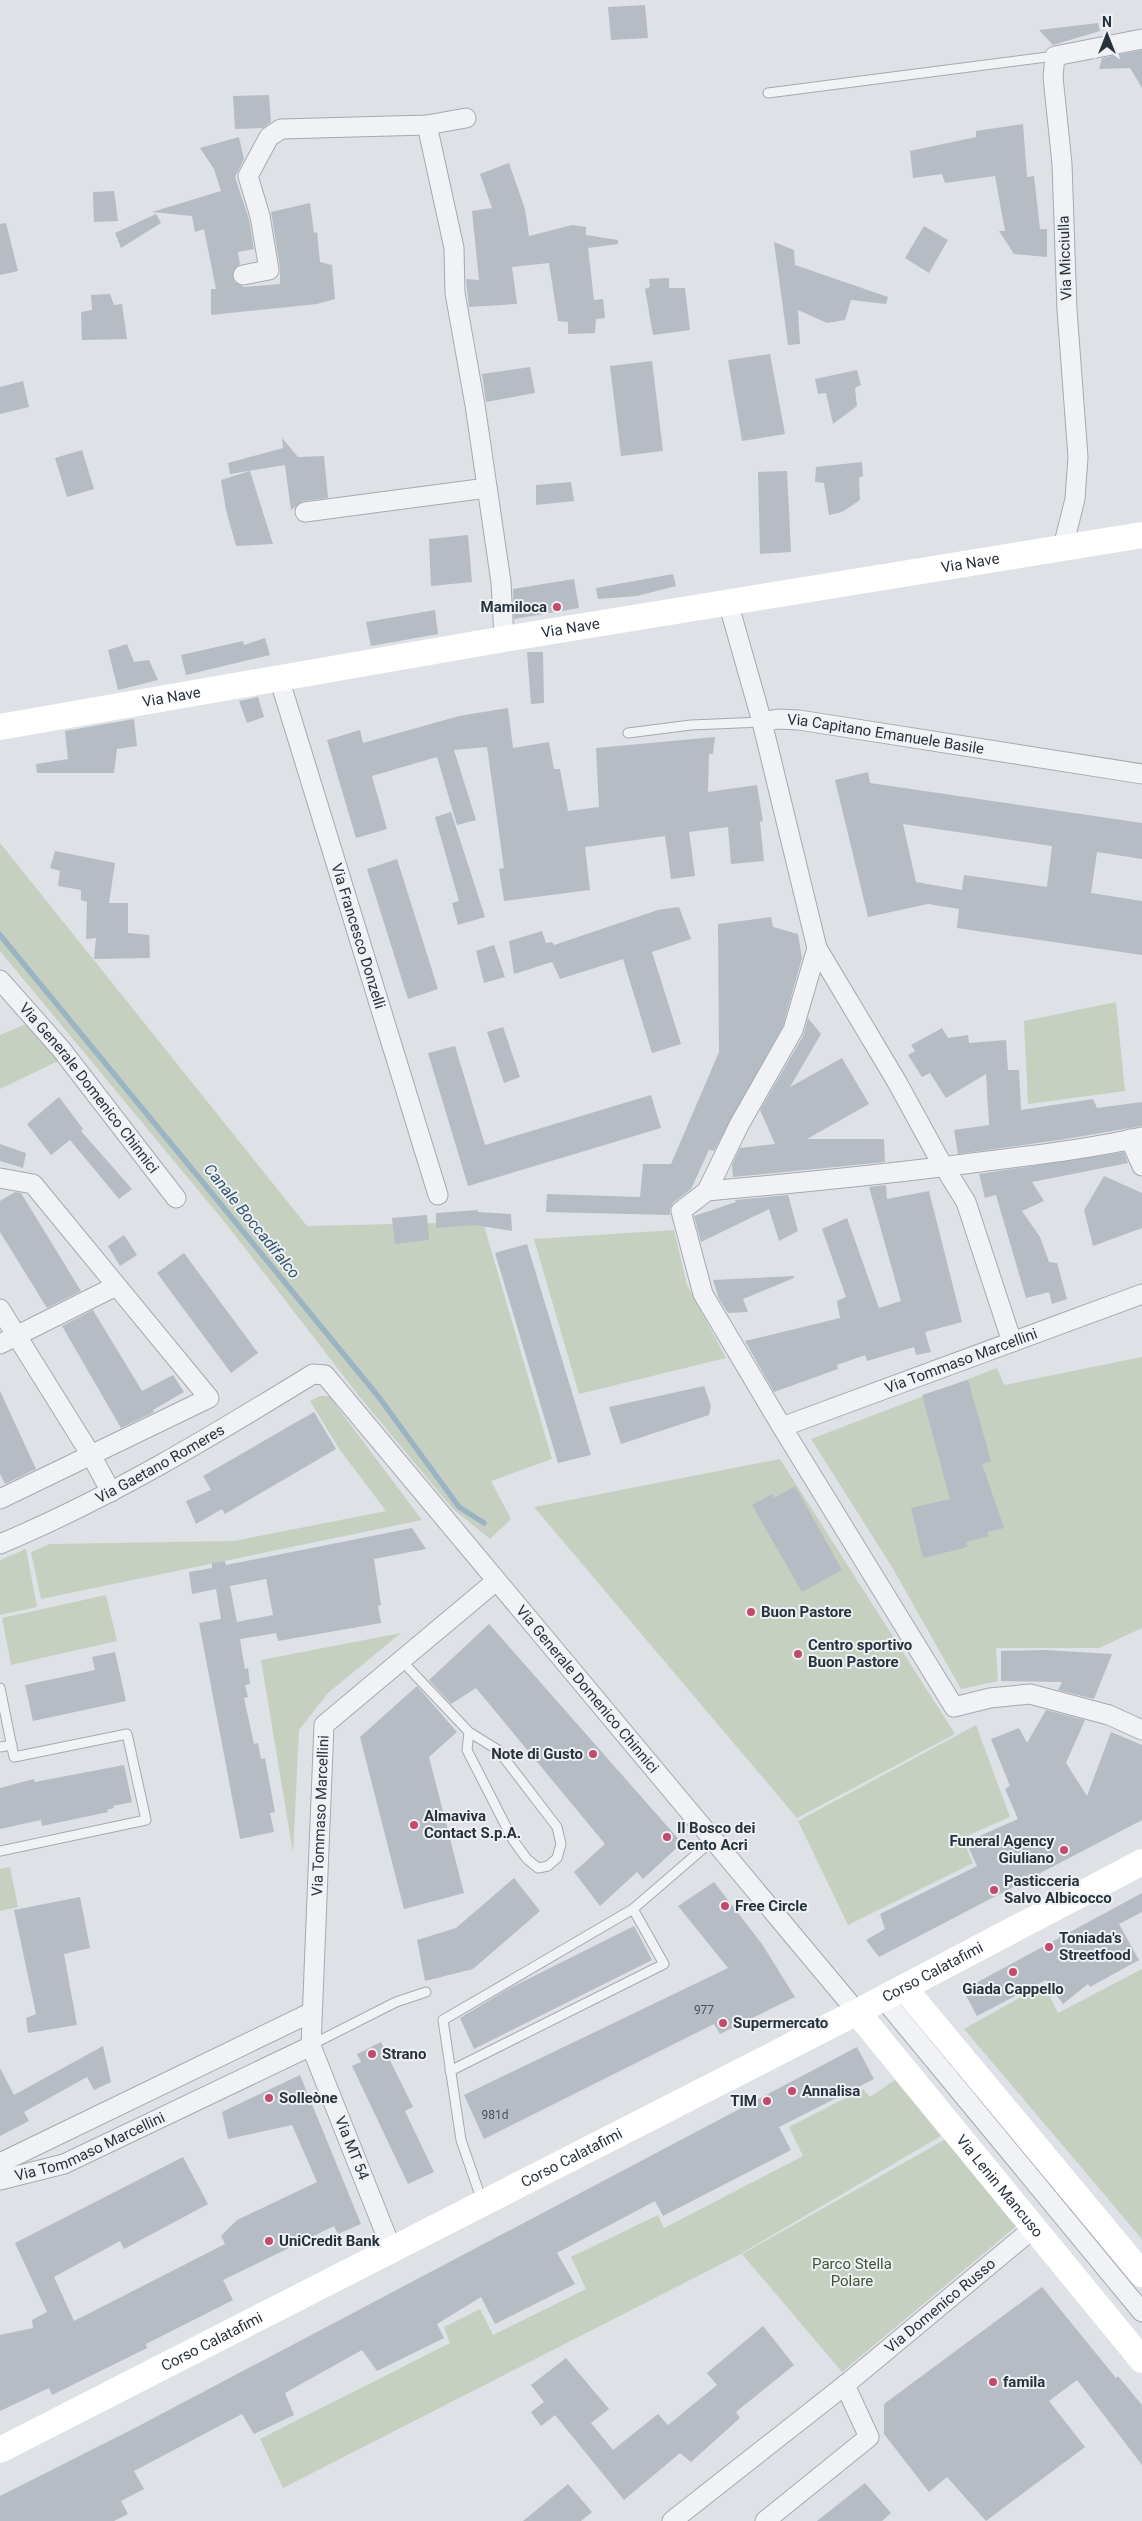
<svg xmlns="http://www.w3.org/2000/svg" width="1142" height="2521" font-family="Roboto,sans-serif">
  <rect width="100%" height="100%" fill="#dee2e6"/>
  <g fill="#c5d0c0">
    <polygon points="0,843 307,1226 483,1222 552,1459 491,1481 511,1519 490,1539 452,1508 359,1396 227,1225 0,951"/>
    <polygon points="1116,1002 1125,1091 1028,1104 1024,1021"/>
    <polygon points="28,1023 60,1060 0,1089 0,1035"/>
    <polygon points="674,1230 687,1285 726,1358 579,1394 534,1239"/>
    <polygon points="1142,1357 1142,1628 1099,1648 996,1648 998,1681 961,1689 892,1567 811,1439 997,1368 1004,1385"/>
    <polygon points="320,1396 329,1396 422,1520 41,1599 31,1552 50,1544 234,1541 386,1511 340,1450 310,1401"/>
    <polygon points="780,1459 955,1734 797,1818 534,1507"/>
    <polygon points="26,1549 37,1607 0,1615 0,1560"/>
    <polygon points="106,1595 117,1641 11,1665 2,1618"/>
    <polygon points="401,1633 328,1693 299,1730 293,1853 261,1660"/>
    <polygon points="976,1725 1010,1817 962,1838 973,1863 848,1925 798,1821"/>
    <polygon points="10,1867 18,1907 0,1911 0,1869"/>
    <polygon points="1142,1969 1142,2239 964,2029 1044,1984 1058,2013"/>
    <polygon points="895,2080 941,2136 737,2256 283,2488 260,2439 450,2343 444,2327 480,2309 493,2335 586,2289 571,2257 658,2215 664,2228 803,2156 789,2127 863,2089 870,2097"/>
    <polygon points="946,2139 1019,2224 842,2372 742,2254"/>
  </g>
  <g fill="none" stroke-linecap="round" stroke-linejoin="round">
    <polyline stroke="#9bb4c4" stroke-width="5.5" points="0,935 378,1396 459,1507 484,1523"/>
  </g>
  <g fill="#b5bcc3" fill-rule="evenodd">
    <polygon points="645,5 648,38 611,40 608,7"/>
    <polygon points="1098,23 1100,31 1053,45 1039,30"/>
    <polygon points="1142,50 1142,88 1130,68 1099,69 1102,58"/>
    <polygon points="269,95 271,122 263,128 235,129 233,96"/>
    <polygon points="1023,124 1027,177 1034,176 1040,229 1047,229 1047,257 1014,254 999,231 1005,231 995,176 945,183 942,174 913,178 910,151 976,137 976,131"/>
    <polygon points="239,137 244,159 235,177 249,219 254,249 238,252 240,264 233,271 234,282 244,287 280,284 280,268 271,212 310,203 314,233 317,232 320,262 332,265 335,299 317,304 211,315 211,289 216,289 204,229 195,232 192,216 152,212 221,191 214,169 200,148"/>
    <polygon points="509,163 525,209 529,236 572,225 586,227 586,235 618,240 618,244 588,248 594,300 603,299 605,318 596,319 595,333 568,334 568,322 558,321 549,263 512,267 517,304 469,307 466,279 479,280 472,211 492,208 480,174"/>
    <polygon points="114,191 118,221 94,222 93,192"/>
    <polygon points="156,214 161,223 121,248 115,233"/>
    <polygon points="6,223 18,271 0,275 0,224"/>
    <polygon points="924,226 948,240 929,273 905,258"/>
    <polygon points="774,242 794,250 795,265 888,297 886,304 851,300 845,320 827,323 798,310 800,344 788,345"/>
    <polygon points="669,278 669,288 685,288 690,330 653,335 645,289 650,287 649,279"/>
    <polygon points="110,294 114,305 122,304 127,339 82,340 81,312 92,310 91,295"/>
    <polygon points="770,354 785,434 742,441 728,360"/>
    <polygon points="652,361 663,451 621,456 610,366"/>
    <polygon points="530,367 535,393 486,402 482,374"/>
    <polygon points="857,370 861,385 855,388 857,406 833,424 826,393 818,394 815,379"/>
    <polygon points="23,381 29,407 0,414 0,387"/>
    <polygon points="282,438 298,457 324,456 328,498 303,501 291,510 285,465 230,474 228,463 283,448"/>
    <polygon points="82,450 94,489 67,497 55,458"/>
    <polygon points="862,462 863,476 859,478 860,500 842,512 829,515 824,483 815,482 816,467"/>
    <polygon points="250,471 259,500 273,544 236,546 226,510 221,480"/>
    <polygon points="787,471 791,552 760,554 758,472"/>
    <polygon points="571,482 574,501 536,505 536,485"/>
    <polygon points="468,535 472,582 431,586 429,539"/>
    <polygon points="673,574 676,586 637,596 598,599 596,588"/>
    <polygon points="574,579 579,608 514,619 513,589"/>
    <polygon points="435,610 438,634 371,646 366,622"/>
    <polygon points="265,638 270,655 186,675 181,655 243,641 244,645"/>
    <polygon points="127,644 134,662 149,660 158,680 118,690 108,650"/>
    <polygon points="527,652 543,652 544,703 531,704"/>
    <polygon points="258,697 264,717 247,723 239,701"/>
    <polygon points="508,708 513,748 549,742 554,769 560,769 568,811 599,807 596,748 715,737 713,754 709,754 708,792 757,785 763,821 760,822 764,861 731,864 728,827 689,832 695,876 671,879 665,836 585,847 590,890 504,901 499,869 504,868 487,747 454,750 476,820 457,825 437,757 372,776 387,829 356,838 327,740 360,730 363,743 459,716"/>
    <polygon points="134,719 137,746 117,749 114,773 37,773 36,764 68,759 65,731"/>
    <path d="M868,772l2,11 272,40v36l-45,-7 -6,41 51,8v54l-185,-27 2,-19 -31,-5 -60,13 -33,-137zM903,824l149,22 -5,41 -83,-12 -2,15 -46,-8z"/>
    <polygon points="451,812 485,917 458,925 452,903 459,901 435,817"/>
    <polygon points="55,851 115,863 109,903 128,903 128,933 149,935 150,958 94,959 96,938 86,939 87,902 81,900 81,890 58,886 60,871 50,868"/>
    <polygon points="397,859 438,989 408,999 367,869"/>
    <polygon points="679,907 691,939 652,952 681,1044 652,1053 623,959 560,979 552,962 514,974 509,941 542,931 546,943 552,942 554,945 658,910"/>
    <polygon points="771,917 773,927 798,934 802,958 783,1026 714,1151 709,1150 691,1189 674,1202 670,1208 670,1215 546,1212 547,1194 640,1197 643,1164 671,1164 719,1052 718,924"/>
    <polygon points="494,945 505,977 484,983 476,951"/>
    <polygon points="808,1018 821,1034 790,1087 842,1058 869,1104 807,1139 884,1139 885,1162 733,1177 732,1165 740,1148 775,1144 760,1110 803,1036"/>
    <polygon points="503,1027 520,1077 504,1083 487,1032"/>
    <polygon points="942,1028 948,1038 968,1035 969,1043 1006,1040 1008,1070 1019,1070 1021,1110 1093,1099 1097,1108 1142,1102 1142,1126 1060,1140 958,1154 954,1130 989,1125 986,1074 946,1098 930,1073 922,1077 908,1055 915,1051 911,1045"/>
    <polygon points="455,1046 485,1145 651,1095 661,1128 468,1186 428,1053"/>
    <polygon points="59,1097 83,1129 81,1131 132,1189 119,1199 70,1140 51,1155 27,1124"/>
    <polygon points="0,1144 26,1153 23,1168 0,1161"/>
    <polygon points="1124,1152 1128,1163 1032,1182 1044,1201 1022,1211 1040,1237 1049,1262 1057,1263 1067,1299 1052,1304 1049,1292 1026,1298 996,1195 985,1198 979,1174"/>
    <polygon points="1104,1176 1142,1193 1142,1228 1093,1246 1084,1210"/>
    <polygon points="886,1185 887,1199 929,1191 962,1322 925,1332 931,1352 916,1355 914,1347 867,1361 865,1355 837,1365 838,1369 774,1392 745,1341 840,1318 837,1301 846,1297 822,1229 847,1218 879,1308 901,1301 869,1187"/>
    <polygon points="15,1192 21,1193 81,1291 47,1308 0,1232 0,1201"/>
    <polygon points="788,1195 798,1231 779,1241 769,1209 701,1242 694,1216 736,1202 735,1200"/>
    <polygon points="478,1210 478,1212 511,1214 512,1231 475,1225 436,1228 436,1213"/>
    <polygon points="427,1215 429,1240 395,1244 392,1218"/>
    <polygon points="124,1235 137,1255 120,1266 108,1246"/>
    <polygon points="527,1244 591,1455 558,1463 495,1253"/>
    <polygon points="184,1253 258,1353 231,1373 157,1273"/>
    <polygon points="794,1276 794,1278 743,1299 748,1312 728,1313 719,1299 713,1280"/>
    <polygon points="93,1310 142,1391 173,1375 184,1392 153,1410 154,1412 121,1428 62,1326"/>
    <polygon points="968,1380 991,1461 982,1464 1004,1528 987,1532 989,1536 966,1542 968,1547 923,1558 911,1508 950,1499 922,1395"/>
    <polygon points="704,1386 711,1406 709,1415 621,1444 609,1407"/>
    <polygon points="0,1391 36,1469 5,1484 0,1474"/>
    <polygon points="314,1412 336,1449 225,1514 222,1509 196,1524 186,1501 211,1490 203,1476"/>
    <polygon points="795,1486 842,1570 802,1592 752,1505 772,1494 774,1498"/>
    <path d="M412,1528l14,21 -52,10 7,46 -3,1 3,17 -103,18 -2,-8 -36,6 5,30 3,-1 2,16 -5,1 3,12 -4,1 10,46 4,-1 3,16 4,-1 10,54 -5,1 4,19 -34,7 -41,-216 22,-4 -5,-30 -24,5 -3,-22 23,-4v-5l13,-2 1,4zM266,1579l7,36 -36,7 -7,-36z"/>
    <polygon points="489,1624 682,1843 643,1879 637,1872 600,1906 574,1872 605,1844 476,1688 451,1704 429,1680"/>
    <polygon points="1044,1650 1112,1654 1094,1699 1058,1690 1062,1682 1001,1681 1001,1651"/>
    <polygon points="115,1652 126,1701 33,1721 25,1685 95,1670 92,1657"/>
    <polygon points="417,1686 457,1732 429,1757 464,1893 404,1909 360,1737"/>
    <polygon points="1046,1710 1085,1720 1066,1763 1087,1796 1111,1732 1142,1745 1142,1820 879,1957 866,1940 885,1929 880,1914 977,1866 966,1842 1018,1819 1005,1789 1010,1786 991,1739 1019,1728 1027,1743"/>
    <polygon points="124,1765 132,1802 113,1806 114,1808 107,1810 108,1812 42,1826 41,1820 0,1829 0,1788 34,1779 35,1782"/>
    <polygon points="514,1878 540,1911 473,1969 425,1981 417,1940 456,1928"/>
    <polygon points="714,1882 762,1944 795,1997 720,2034 714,2024 484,2139 464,2095 728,1968 678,1906"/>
    <polygon points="1142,1893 1142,1912 1119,1924 1139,1960 1090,1987 1088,1984 1063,2004 1046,1980 977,2016 963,1990"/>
    <polygon points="80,1897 90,1948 64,1954 77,2025 28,2033 26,2018 36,2014 14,1910"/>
    <polygon points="634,1926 652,1960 474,2049 460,2018 508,1989"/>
    <polygon points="381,2042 413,2107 405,2111 434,2172 408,2184 352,2066 361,2062 357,2054"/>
    <polygon points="103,2046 111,2082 94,2090 87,2077 24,2112 29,2121 0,2136 0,2068 14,2095"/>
    <polygon points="857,2047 874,2079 779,2127 791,2150 663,2216 655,2201 557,2253 575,2284 495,2324 481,2297 437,2324 444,2338 377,2371 362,2350 285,2393 294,2415 254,2434 242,2414 134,2471 144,2489 121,2501 128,2514 114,2521 0,2521 0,2496 133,2429"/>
    <polygon points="300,2075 361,2224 338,2234 334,2226 223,2280 233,2300 146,2344 147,2348 52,2395 49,2388 0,2411 0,2335 33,2328 32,2320 47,2312 15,2243 183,2157 208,2204 124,2249 120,2241 54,2277 74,2321 225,2244 221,2236 237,2220 317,2182 292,2125 228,2139 222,2112"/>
    <polygon points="1042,2287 1116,2378 1118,2376 1142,2405 1142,2465 1077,2380 1049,2401 1085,2447 986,2521 947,2477 929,2492 884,2434 884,2404"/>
    <polygon points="763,2326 794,2365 736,2412 740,2418 691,2462 680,2453 624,2500 555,2415 541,2426 531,2412 544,2402 531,2385 566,2358 609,2409 591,2423 613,2450 658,2414 668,2425 717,2385 707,2373"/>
    <polygon points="865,2483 891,2513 882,2521 817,2521"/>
    <polygon points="568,2484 592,2512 581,2521 523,2521"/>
  </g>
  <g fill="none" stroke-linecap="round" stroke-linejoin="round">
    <defs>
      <g id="lane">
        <polyline points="768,93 1055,56"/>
        <polyline points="628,733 691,725 762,722"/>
        <polyline points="401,1660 469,1732 498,1750 557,1827 561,1844 557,1858 548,1866 538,1868 527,1859 513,1840 467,1750 469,1732"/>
        <polyline points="0,1688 14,1757 127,1734 146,1820 0,1851"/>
        <polyline points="0,1747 12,1745"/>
        <polyline points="311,2045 396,2002 426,1992"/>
        <polyline points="450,2071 664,1964 633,1909"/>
        <polyline points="482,2201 461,2140 443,2020 633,1909 713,1840"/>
      </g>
      <g id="street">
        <polyline points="427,125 454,248 455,293 475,405 501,582 504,639"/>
        <polyline points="243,275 269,270 260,216 248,176 269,137 281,129 427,125 466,118"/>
        <polyline points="305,512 487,488"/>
        <polyline points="1063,547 1075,499 1078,457 1067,310 1062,164 1053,77 1055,56 1142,39"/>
        <polyline points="728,602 762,722 817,948 793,1030 739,1125 707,1191 681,1211 703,1294 782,1427 954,1707 990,1698 1030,1694 1109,1715 1142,1730"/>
        <path id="s1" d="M279,678l159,517"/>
        <path id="s2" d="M762,722l16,-3 21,1 343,54"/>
        <polyline points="817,948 897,1082 938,1157 966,1202 1012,1342"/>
        <path id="s3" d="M0,980l61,69 115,149"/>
        <polyline points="1130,1139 1142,1166"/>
        <polyline points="0,1178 33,1184 209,1398 0,1499"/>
        <path d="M707,1191c91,-8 182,-17 273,-29 54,-7 109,-13 162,-25"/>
        <polyline points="0,1309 91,1455 111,1492"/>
        <polyline points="0,1344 116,1286"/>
        <path id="s4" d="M782,1427l360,-133"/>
        <path id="s5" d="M0,1544c110,-46 212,-108 313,-170l12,1 532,637"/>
        <polyline points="883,1998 1142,2312"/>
        <polyline points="0,2163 312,2012"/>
        <path id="s6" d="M0,2180l64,-16 247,-118"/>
        <path id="s7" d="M392,2250l-81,-204 13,-321 172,-144"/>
        <path id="s8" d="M672,2521l173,-136 190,-158"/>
        <polyline points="765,2521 869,2437 845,2385"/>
      </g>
    </defs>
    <use href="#lane" stroke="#a4aab0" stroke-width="11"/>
    <use href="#street" stroke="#a4aab0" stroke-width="21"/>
    <use href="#lane" stroke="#f0f2f5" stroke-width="9"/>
    <use href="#street" stroke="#f0f2f5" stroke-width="19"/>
    <g stroke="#fff" stroke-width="26">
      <path id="s9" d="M0,727l504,-88 638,-104"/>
      <polyline points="904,1988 1142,2274"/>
      <path id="s10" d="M857,2012l285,348"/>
      <path id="s11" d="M0,2450l857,-438 285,-150"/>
    </g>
  </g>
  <g fill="#c44a6b" stroke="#edf1f4" stroke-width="2">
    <circle cx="557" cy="607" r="5"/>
    <circle cx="751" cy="1612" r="5"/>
    <circle cx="798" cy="1654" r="5"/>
    <circle cx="593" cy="1754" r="5"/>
    <circle cx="414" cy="1825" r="5"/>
    <circle cx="667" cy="1837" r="5"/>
    <circle cx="1064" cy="1850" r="5"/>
    <circle cx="994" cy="1890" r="5"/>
    <circle cx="725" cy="1906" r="5"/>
    <circle cx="1049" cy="1947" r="5"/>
    <circle cx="1013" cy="1972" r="5"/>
    <circle cx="723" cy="2023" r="5"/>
    <circle cx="372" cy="2054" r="5"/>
    <circle cx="792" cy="2091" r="5"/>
    <circle cx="269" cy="2098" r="5"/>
    <circle cx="767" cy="2101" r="5"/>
    <circle cx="269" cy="2241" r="5"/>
    <circle cx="993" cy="2382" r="5"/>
  </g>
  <g text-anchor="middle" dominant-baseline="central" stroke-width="4" stroke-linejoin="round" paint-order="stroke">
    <g font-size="12" fill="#4b545e">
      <text x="704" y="2010">977</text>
      <text x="495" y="2115">981d</text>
    </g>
    <g font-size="15" fill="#28323c" stroke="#edf1f4">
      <text transform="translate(1065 258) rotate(-92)">Via Micciulla</text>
      <text stroke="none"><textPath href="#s9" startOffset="984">Via Nave</textPath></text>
      <text stroke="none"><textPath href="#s9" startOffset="579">Via Nave</textPath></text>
      <text stroke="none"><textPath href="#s9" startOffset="174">Via Nave</textPath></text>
      <text stroke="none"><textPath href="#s2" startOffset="125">Via Capitano Emanuele Basile</textPath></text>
      <text stroke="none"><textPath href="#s1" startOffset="270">Via Francesco Donzelli</textPath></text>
      <text stroke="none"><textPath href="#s3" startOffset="140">Via Generale Domenico Chinnici</textPath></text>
      <text stroke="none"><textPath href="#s4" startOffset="191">Via Tommaso Marcellini</textPath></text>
      <text stroke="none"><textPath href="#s5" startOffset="179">Via Gaetano Romeres</textPath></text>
      <text stroke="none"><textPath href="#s5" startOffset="778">Via Generale Domenico Chinnici</textPath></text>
      <text stroke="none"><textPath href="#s7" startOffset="450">Via Tommaso Marcellini</textPath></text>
      <text stroke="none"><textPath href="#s11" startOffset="1048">Corso Calatafimi</textPath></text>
      <text stroke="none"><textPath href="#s6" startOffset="96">Via Tommaso Marcellini</textPath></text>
      <text transform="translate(352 2148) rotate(68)">Via MT 54</text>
      <text stroke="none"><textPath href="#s11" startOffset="642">Corso Calatafimi</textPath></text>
      <text stroke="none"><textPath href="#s10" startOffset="225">Via Lenin Mancuso</textPath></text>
      <text stroke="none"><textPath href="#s8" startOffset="344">Via Domenico Russo</textPath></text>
      <text stroke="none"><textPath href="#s11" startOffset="238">Corso Calatafimi</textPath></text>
    </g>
    <g font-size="15" font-weight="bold" fill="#28323c" stroke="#edf1f4" text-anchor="start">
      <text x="547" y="607" text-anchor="end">Mamiloca</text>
      <text x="761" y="1612">Buon Pastore</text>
      <text x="808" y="1645">Centro sportivo<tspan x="808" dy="17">Buon Pastore</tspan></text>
      <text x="583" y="1754" text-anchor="end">Note di Gusto</text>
      <text x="424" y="1816">Almaviva<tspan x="424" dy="17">Contact S.p.A.</tspan></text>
      <text x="677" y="1828">Il Bosco dei<tspan x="677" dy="17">Cento Acri</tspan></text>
      <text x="1054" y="1841" text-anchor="end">Funeral Agency<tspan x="1054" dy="17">Giuliano</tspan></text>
      <text x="1004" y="1881">Pasticceria<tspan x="1004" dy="17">Salvo Albicocco</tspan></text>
      <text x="735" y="1906">Free Circle</text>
      <text x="1059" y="1938">Toniada's<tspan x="1059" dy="17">Streetfood</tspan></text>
      <text x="1013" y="1989" text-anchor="middle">Giada Cappello</text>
      <text x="733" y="2023">Supermercato</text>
      <text x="382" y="2054">Strano</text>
      <text x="802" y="2091">Annalisa</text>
      <text x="279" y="2098">Solleòne</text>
      <text x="757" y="2101" text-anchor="end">TIM</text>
      <text x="279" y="2241">UniCredit Bank</text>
      <text x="1003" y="2382">famila</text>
    </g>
    <g font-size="15" fill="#405737" stroke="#edf1f4">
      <text x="852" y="2264">Parco Stella<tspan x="852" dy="17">Polare</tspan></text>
    </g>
    <g font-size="16" font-style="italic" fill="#35556d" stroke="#edf1f4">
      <text transform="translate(252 1221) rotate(51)">Canale Boccadifalco</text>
    </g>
  </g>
  <g transform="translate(1107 35)" stroke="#edf1f4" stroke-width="4" paint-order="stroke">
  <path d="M0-4L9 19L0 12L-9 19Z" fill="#28323c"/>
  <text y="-8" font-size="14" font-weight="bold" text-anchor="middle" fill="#28323c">N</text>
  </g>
</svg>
